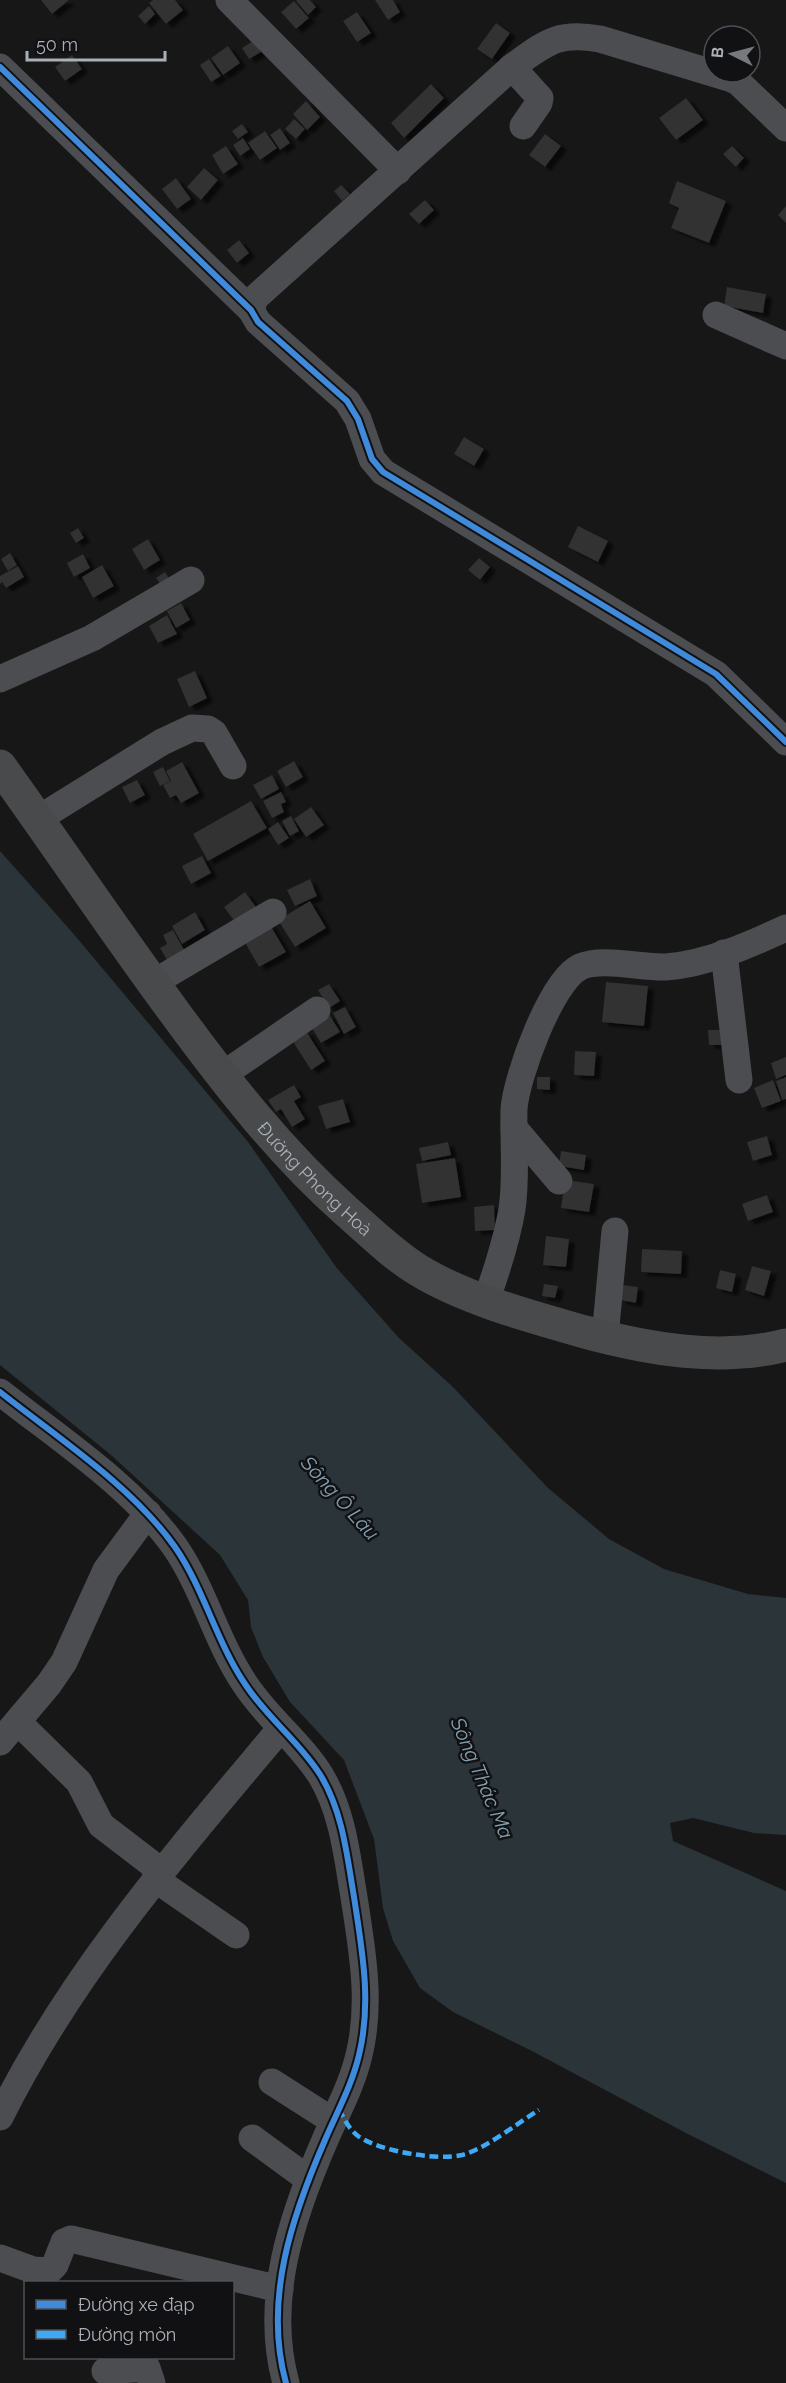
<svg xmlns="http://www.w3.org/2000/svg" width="786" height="2383" font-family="Raleway,sans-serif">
  <defs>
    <filter id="shadow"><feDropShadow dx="6" dy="4" stdDeviation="1.5" flood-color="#0009"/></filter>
  </defs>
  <rect width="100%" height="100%" fill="#171717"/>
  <polygon fill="#2b3438" points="0,851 72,932 248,1142 336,1267 399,1338 453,1387 548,1488 609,1539 664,1569 748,1594 786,1598 786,1835 754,1833 693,1818 670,1823 673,1841 786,1891 786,2183 686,2133 530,2050 453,2012 420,1988 393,1941 383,1908 374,1839 344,1760 290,1702 263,1657 251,1627 248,1600 220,1555 111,1455 0,1365"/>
  <g fill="#303031" filter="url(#shadow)">
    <polygon points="41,0 69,0 52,14"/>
    <polygon points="153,0 175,0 183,10 166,24 149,3"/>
    <polygon points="298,0 310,0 316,7 308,15 296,1"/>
    <polygon points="375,0 393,0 400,12 388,20"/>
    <polygon points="294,1 309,18 296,29 281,12"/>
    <polygon points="149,6 155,14 145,24 138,16"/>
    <polygon points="357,12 371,33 357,42 343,21"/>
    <polygon points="496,23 510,33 492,59 477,49"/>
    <polygon points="253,41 261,52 249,59 242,48"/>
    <polygon points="228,46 240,63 223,75 211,58"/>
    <polygon points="72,55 82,69 65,81 55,67"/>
    <polygon points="209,59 221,76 211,82 200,65"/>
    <polygon points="431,84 444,98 404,138 391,123"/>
    <polygon points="686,98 703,120 676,140 659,118"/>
    <polygon points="306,101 320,117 307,130 293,114"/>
    <polygon points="294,119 305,129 296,139 285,129"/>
    <polygon points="242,124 248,132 238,139 232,131"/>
    <polygon points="280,128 290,143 280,150 270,135"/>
    <polygon points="265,131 277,148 260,160 248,143"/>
    <polygon points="545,134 561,146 545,167 529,155"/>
    <polygon points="243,138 250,149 240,156 233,145"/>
    <polygon points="226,146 238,164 223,174 212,155"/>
    <polygon points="732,146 744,158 736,167 723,154"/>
    <polygon points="204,168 218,180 201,200 187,187"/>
    <polygon points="176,178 191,199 177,209 162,189"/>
    <polygon points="677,181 726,201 709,243 671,228 679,208 669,203"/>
    <polygon points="341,185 350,194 342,201 334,191"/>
    <polygon points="425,200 434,210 419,224 409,214"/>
    <polygon points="786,206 786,223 778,215"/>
    <polygon points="239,240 249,253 237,263 227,250"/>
    <polygon points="727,287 766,294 763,313 724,306"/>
    <polygon points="464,437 484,449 474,466 454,454"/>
    <polygon points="578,526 608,541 598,562 568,547"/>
    <polygon points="78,528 84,538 76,543 70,533"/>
    <polygon points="148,539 160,560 144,570 132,549"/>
    <polygon points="10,553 17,565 8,571 1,559"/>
    <polygon points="83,554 90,568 74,577 67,563"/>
    <polygon points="479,558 490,567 480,580 468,570"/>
    <polygon points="102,565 114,586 93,598 82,577"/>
    <polygon points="18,566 24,577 6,588 2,582 0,584 0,576"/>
    <polygon points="165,572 172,582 163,588 156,578"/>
    <polygon points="181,603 190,620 176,628 167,611"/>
    <polygon points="167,615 177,634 158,643 149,626"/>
    <polygon points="195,671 207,698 189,707 177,679"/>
    <polygon points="294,761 303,777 286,787 277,771"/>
    <polygon points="182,762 199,793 181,803 176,795 170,798 163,785 171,781 166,771"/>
    <polygon points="163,767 170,781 160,786 153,772"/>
    <polygon points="272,775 279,789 261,799 253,785"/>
    <polygon points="137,780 145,795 130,803 122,787"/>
    <polygon points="281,792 286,802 281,804 284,812 272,818 263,801"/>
    <polygon points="251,801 267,828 208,861 193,834"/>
    <polygon points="311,807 324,825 306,837 294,819"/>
    <polygon points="291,816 299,831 290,836 282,821"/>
    <polygon points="278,822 289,838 278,845 268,829"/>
    <polygon points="202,856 211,873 191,884 182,866"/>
    <polygon points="310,879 317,896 295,906 287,890"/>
    <polygon points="245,892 259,911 238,926 224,907"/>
    <polygon points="310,901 326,928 295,947 278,920"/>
    <polygon points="195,912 205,930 182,944 172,926"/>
    <polygon points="269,923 286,952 259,967 243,939"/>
    <polygon points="173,930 187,955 170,965 160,948 167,944 163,935"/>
    <polygon points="606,982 648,986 644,1026 602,1022"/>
    <polygon points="329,984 340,1001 329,1008 318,990"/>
    <polygon points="345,1007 356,1027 344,1034 333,1013"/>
    <polygon points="329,1014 340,1032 321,1043 310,1025"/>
    <polygon points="708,1030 728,1030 728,1045 709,1045"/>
    <polygon points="306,1031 325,1061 311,1070 292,1040"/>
    <polygon points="575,1051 596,1052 594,1076 574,1075"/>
    <polygon points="786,1057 786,1075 776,1079 771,1063"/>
    <polygon points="537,1077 550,1077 550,1090 537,1089"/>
    <polygon points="786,1077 786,1099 782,1100 776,1081"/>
    <polygon points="773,1080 781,1101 762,1108 754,1088"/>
    <polygon points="294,1085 301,1097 294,1101 305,1119 292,1127 281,1109 276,1112 268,1100"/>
    <polygon points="343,1099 350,1122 326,1129 318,1106"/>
    <polygon points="767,1136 772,1155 753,1161 747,1142"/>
    <polygon points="448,1142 451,1155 422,1161 419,1148"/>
    <polygon points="561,1151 586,1155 584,1170 559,1166"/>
    <polygon points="455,1158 461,1197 422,1203 416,1164"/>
    <polygon points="565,1180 594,1184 589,1212 561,1208"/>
    <polygon points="767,1195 773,1212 748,1221 742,1204"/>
    <polygon points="494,1205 495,1230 475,1231 474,1207"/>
    <polygon points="546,1236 569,1239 566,1267 543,1265"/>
    <polygon points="642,1249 682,1251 681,1274 641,1272"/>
    <polygon points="752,1266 771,1271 764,1296 745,1290"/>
    <polygon points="720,1270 736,1274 732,1292 716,1288"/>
    <polygon points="544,1284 558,1286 555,1298 542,1296"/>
    <polygon points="623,1285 638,1287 636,1303 620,1300"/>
  </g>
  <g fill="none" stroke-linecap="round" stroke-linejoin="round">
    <g stroke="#4b4d50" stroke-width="27">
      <polyline points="229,0 398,171"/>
      <polyline points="0,67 251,310 258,322 347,401 358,419 372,459 383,472 716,674 786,742"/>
      <polyline points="512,67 540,98 539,103 523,126"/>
      <path d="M251,310l4,-12 257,-231c34,-24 45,-36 88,-28l129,39 9,4 48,46"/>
      <polyline points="716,315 786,346"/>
      <polyline points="0,679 92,638 191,580"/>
      <polyline points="38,819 162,742 192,728 208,729 214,733 233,766"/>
      <polyline points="724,953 739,1080"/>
      <polyline points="153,983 273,912"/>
      <polyline points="221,1076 317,1010"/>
      <polyline points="514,1128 559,1181"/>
      <path d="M486,1301c11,-31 21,-61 26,-92 5,-33 1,-67 2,-100 2,-31 37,-128 66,-142 21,-10 61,1 86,0 41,-3 83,-22 120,-39"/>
      <polyline points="605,1337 615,1231"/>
      <path d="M0,1392c58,46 132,94 175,155 29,42 41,94 70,137 22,34 55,58 76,92 22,37 26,80 33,121 8,53 18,105 5,158 -7,30 -22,57 -34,85 -33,76 -62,160 -39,243"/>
      <polyline points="18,1722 79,1782 101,1825 161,1871"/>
      <polyline points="0,1742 49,1684 64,1662 106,1570 148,1513"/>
      <polyline points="155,1879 236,1935"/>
      <polyline points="272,2082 333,2121"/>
      <path d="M0,2117c72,-145 178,-266 281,-389"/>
      <polyline points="252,2138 308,2179"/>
      <polyline points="0,2258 33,2270 49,2271 55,2265 64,2242 71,2239 280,2289"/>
      <polyline points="105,2371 147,2368 152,2383"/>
    </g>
    <path stroke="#494a4c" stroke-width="33" id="s1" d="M0,766c59,82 115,166 175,247 52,71 105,139 171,198 23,20 46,43 72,59 47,29 114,47 167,62 63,17 136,30 201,13"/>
    <path stroke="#3fa9f5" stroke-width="4.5" stroke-dasharray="9 4.5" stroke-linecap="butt" d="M339,2109c5,10 10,20 19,27 21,15 79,25 104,19 25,-7 54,-31 77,-45"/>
    <defs>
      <g id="cycleway">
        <polyline points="0,67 251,310 258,322 347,401 358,419 372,459 383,472 716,674 786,742"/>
        <path d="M0,1392c58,46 132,94 175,155 29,42 41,94 70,137 22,34 55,58 76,92 22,37 26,80 33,121 8,53 18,105 5,158 -7,30 -22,57 -34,85 -33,76 -62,160 -39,243"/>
      </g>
    </defs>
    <use href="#cycleway" stroke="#111113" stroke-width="10"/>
    <use href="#cycleway" stroke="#408adc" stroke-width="6"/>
  </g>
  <g text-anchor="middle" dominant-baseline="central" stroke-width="5" stroke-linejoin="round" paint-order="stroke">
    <g font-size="18" fill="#a9afb7" stroke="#111113">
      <text stroke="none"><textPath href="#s1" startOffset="520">Đường Phong Hoà</textPath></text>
    </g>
    <g font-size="20" font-style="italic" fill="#82a0b0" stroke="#111113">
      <text transform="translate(340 1498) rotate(48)">Sông Ô Lâu</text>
      <text transform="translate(482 1778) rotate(67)">Sông Thác Ma</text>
    </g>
  </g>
  <rect x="24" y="2281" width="210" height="78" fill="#111113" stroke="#4e5055" stroke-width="1.5"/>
  <rect x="36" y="2300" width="30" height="9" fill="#408adc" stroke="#4e5055" stroke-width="1.5"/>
  <text x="78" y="2311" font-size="18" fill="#a9afb7">Đường xe đạp</text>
  <rect x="36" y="2330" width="30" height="9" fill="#3fa9f5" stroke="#4e5055" stroke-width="1.5"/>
  <text x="78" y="2341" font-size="18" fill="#a9afb7">Đường mòn</text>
  <g transform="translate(732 54) rotate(276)"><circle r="28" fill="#111113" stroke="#4e5055" stroke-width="1.5"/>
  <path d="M0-4.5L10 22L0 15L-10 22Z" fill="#767a7f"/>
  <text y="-9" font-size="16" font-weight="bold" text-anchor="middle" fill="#a9afb7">B</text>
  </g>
  <path d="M27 51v9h138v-9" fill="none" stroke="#a9afb7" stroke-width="3"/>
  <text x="36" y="51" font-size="18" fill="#a9afb7" stroke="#111113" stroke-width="4.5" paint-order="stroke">50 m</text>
</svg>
